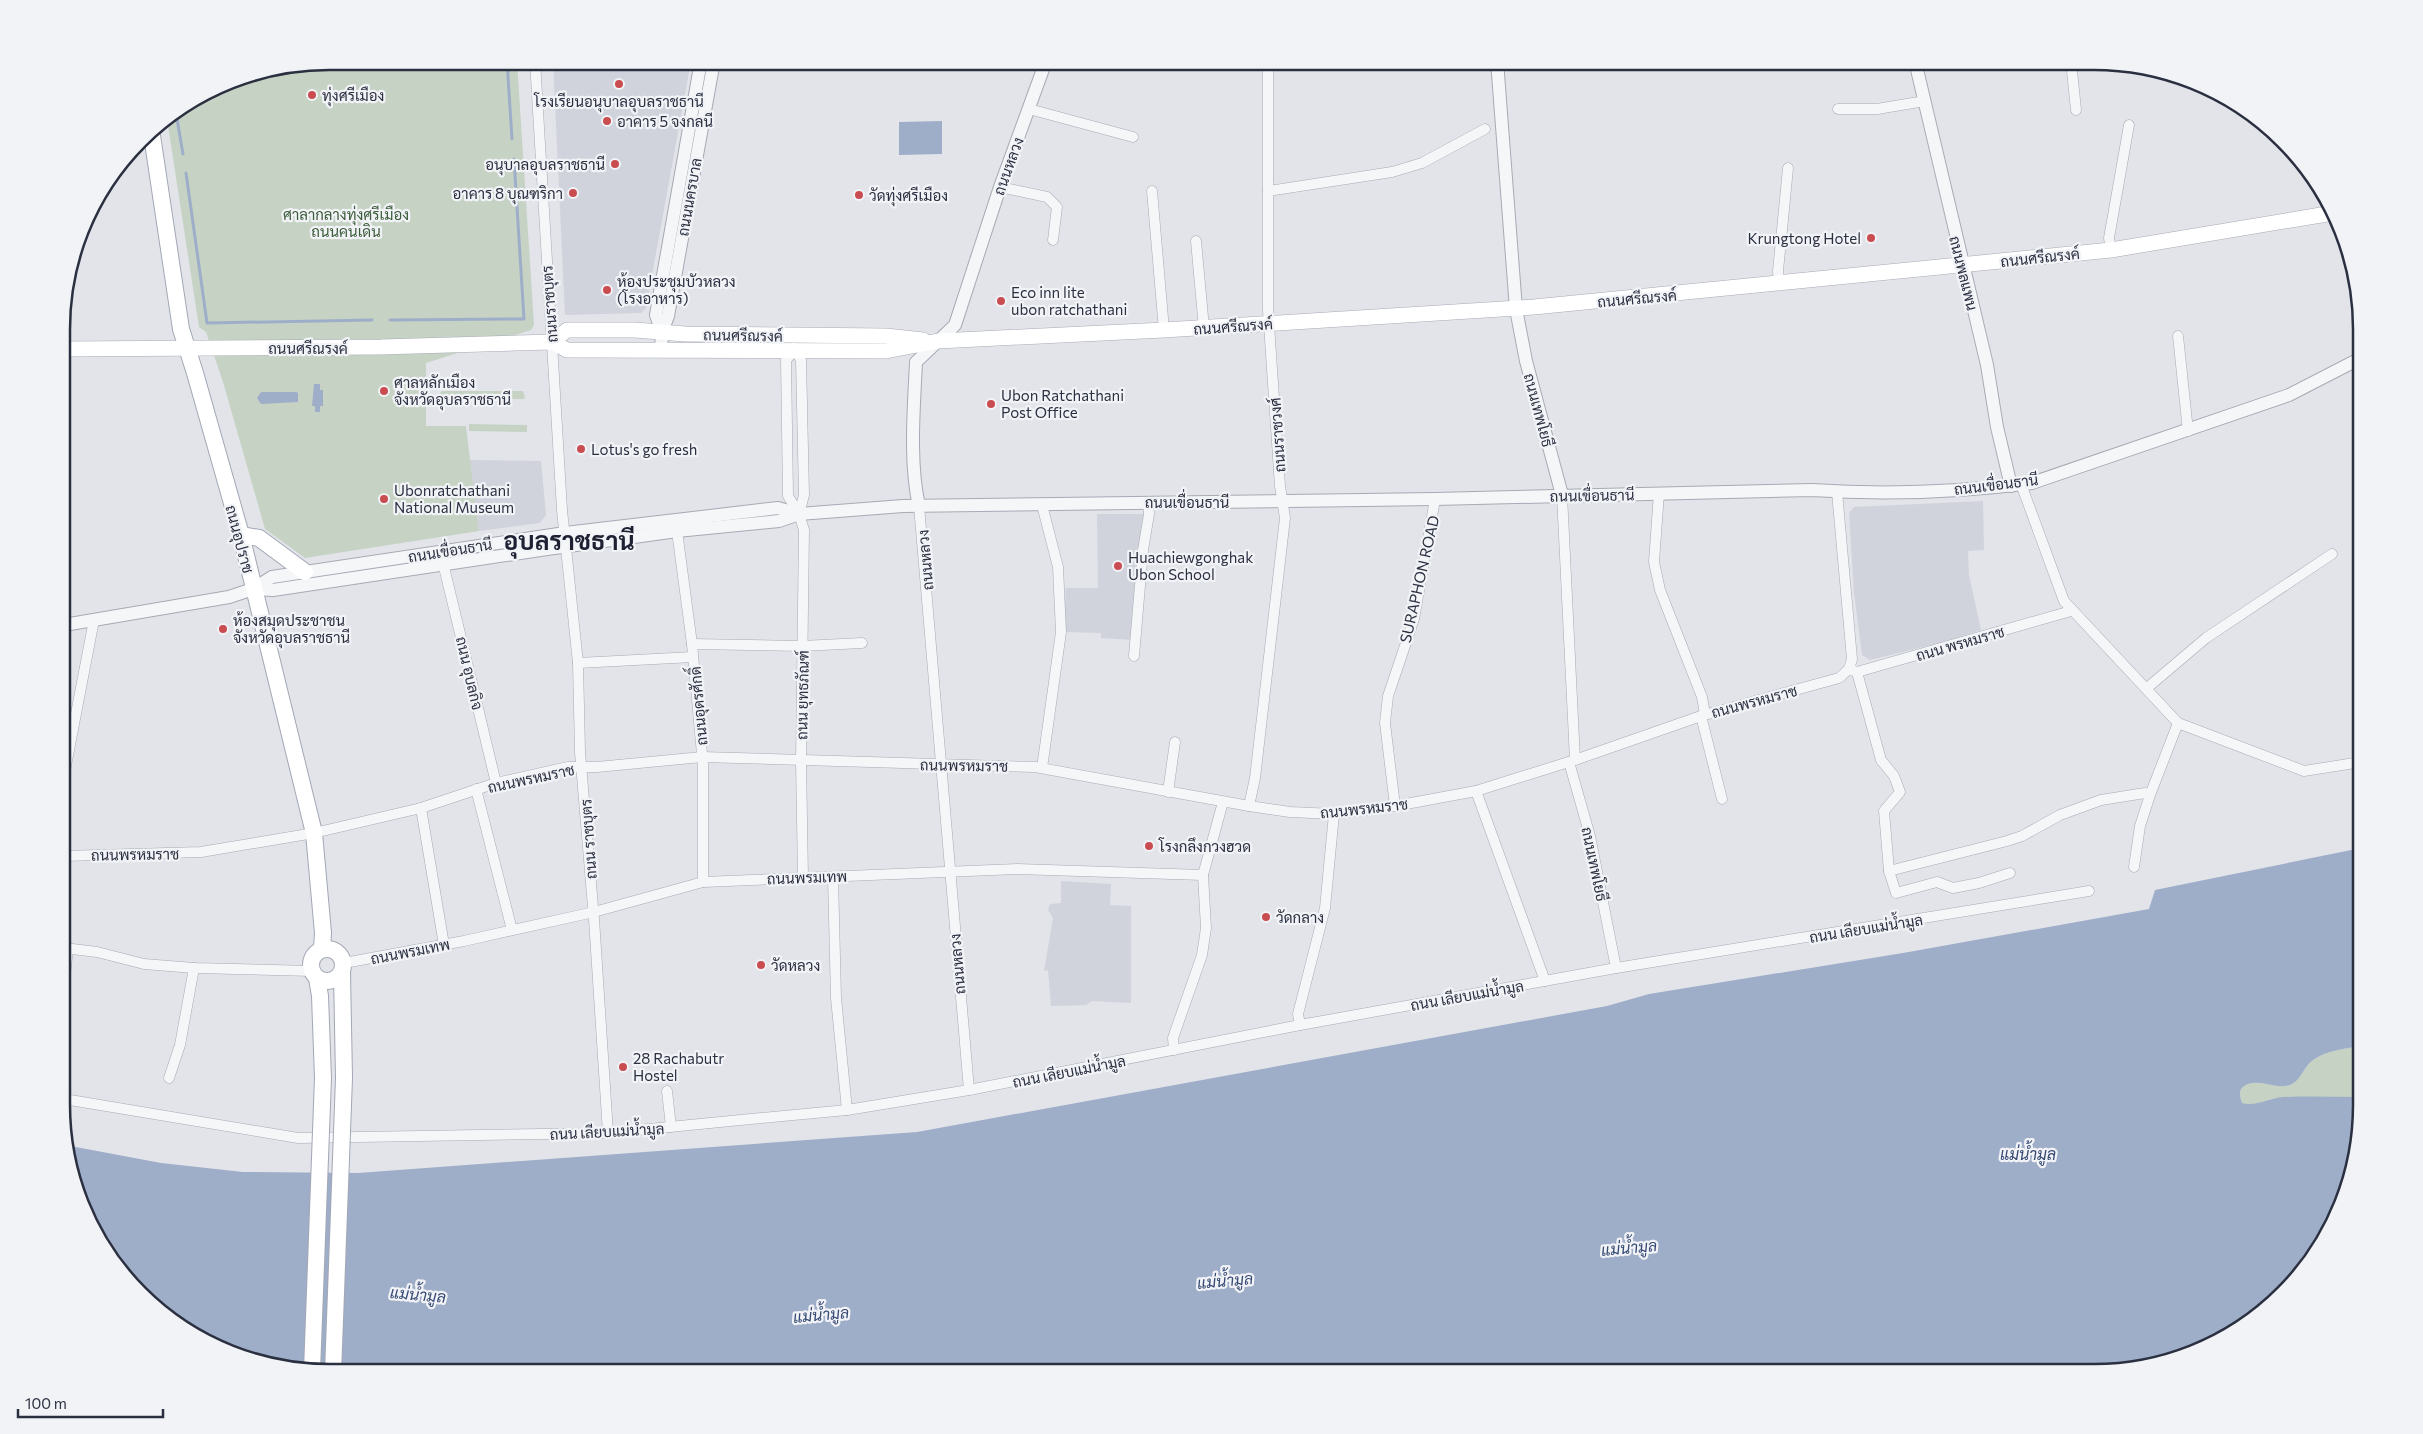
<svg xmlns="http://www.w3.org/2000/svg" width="2423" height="1434" font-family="Commissioner,Sarabun,sans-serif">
  <rect width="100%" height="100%" fill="#e2e4ea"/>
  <g fill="#d0d3dc">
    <polygon points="553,61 691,61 646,308 641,313 565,315"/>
    <polygon points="470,460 541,461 546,515 540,523 479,531"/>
    <polygon points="1983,501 1984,550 1968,551 1969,575 1981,630 1947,641 1870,660 1862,655 1854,593 1849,513 1854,507"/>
    <polygon points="1097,514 1145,514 1133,640 1101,638 1101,633 1063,632 1066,588 1098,588"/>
    <polygon points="1061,881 1111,884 1110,905 1131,906 1131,1003 1092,1001 1086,1005 1051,1006 1048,970 1044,971 1053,918 1048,910 1050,904 1061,903"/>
  </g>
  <g fill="#c6d3c4">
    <polygon points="329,61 517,61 534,325 531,330 426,363 426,426 466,426 479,531 305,558 265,529 223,382 206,332 199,327 167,119 227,82"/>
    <polygon points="442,391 523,391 525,397 524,399 442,399 440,393"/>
    <polygon points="469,424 527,425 527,432 469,431"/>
    <path d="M2361,1046v51l-90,2 -20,7 -9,-3c-2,-6 -4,-13 2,-17 13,-9 31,4 46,-1 12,-5 13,-18 23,-25 14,-10 32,-11 48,-14z"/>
  </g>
  <g fill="#9faec8">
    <polygon points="942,121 942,154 899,155 899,122"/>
    <polygon points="314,384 320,384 320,390 323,390 323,406 320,406 320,412 315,412 315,406 312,406"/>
    <polygon points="261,392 296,392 298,393 298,402 261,404 257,398"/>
    <path d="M2361,848v198c-16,3 -34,4 -48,14 -10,7 -11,20 -23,25 -15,5 -33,-8 -46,1 -6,4 -4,11 -2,17 14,4 27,-5 41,-6 26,-1 52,0 78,0v25l-13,69 -22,48 -43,56 -55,42 -64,27 -53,8 -1782,1 -70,-9 -64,-27 -55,-42 -34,-41 -30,-63 -11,-46 96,18 82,9 115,1 559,-41 690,-126 42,-12 254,-41 246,-44 6,-19z"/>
  </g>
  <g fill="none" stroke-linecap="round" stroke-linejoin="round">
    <g stroke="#9faec8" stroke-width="3">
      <polyline points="507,61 512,139"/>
      <polyline points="176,113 183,154"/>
      <polyline points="186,173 207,323 372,320"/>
      <polyline points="390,320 524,319 514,159"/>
    </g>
    <defs>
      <g id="minor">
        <polyline points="535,61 562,510 578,663 580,752 594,919 608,1133"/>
        <polyline points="2023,61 2030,65 2062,61"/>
        <polyline points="2071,61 2076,110"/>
        <polyline points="1029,109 1133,137"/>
        <polyline points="1838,109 1877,109 1925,101"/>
        <polyline points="1000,187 1047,197 1057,207 1053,240"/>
        <polyline points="1152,191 1164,330"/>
        <polyline points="1268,191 1392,172 1422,163 1485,129"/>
        <polyline points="1196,241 1204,328"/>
        <polyline points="2111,250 2109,238 2129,125"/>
        <polyline points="1779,284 1778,271 1788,168"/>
        <polyline points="2178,336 2188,431"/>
        <polyline points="794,348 801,360 804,495 799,514"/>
        <polyline points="794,351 786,360 788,496 799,514 804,530 801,761 803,877"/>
        <polyline points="2021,484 2064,601 2178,723 2304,771 2361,762"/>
        <polyline points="1837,492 1852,659 1849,669"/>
        <polyline points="1659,493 1654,562 1660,590 1702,697 1705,714"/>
        <polyline points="1562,495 1575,760"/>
        <polyline points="919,506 969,1090"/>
        <polyline points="677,531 692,644 703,765 703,882"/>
        <polyline points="443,563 496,783"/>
        <polyline points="692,644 802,646 862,643"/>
        <polyline points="1134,656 1143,550 1149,514 1148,502"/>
        <polyline points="578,663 693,657"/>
        <polyline points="1852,670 1857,672 2071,611"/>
        <polyline points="1857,672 1881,760 1894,776 1900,792 1884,811 1889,871 1896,893 1937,882 1953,888 1979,883 2010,873"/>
        <polyline points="2147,688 2206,638 2332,554"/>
        <polyline points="1701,716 1722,799"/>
        <polyline points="1569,762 1590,836 1616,968"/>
        <polyline points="1042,768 1061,632 1058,567 1042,505"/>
        <polyline points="64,776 94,620"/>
        <polyline points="476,789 512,930"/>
        <polyline points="1476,791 1545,981"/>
        <polyline points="1168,792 1175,742"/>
        <polyline points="1249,806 1255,778 1285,518 1280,486 1268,310 1268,61"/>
        <polyline points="1395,806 1385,723 1388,696 1414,619 1435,499"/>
        <polyline points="421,808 444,945"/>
        <polyline points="64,856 201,852 314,833 421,808 496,783 568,767 597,767 702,757 1035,767 1249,806 1290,812 1334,814 1395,806 1476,791 1575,760 1701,716 1839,678 1849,669"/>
        <polyline points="2134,867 2140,826 2150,795 2178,723"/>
        <polyline points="1889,871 2007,841 2022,836 2060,815 2101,800 2145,793 2150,795"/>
        <polyline points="833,877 836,998 847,1110"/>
        <polyline points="64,948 97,952 144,964 194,968 312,971"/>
        <polyline points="344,963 464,941 594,912 703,882 1017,869 1203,875 1223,802"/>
        <polyline points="64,984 68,949"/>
        <polyline points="1300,1025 1298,1014 1325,908 1334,814"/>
        <polyline points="1174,1050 1173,1038 1202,955 1206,928 1203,875"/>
        <polyline points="169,1078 180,1045 194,968"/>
        <polyline points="667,1091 671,1127"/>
        <polyline points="64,1099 298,1138 608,1133 761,1118 847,1110 969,1090 1300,1025 1616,968 2089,891"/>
      </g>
      <g id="tertiary">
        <polyline points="1497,61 1516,309 1526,361 1562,495"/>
        <polyline points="1915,61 1987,365 1997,427 2011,486"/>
        <polyline points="662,332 656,315 701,61"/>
        <polyline points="661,350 662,332 668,316 714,61"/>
        <path d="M919,506c-10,-44 -5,-99 -3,-144l39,-37 45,-138 46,-126"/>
        <path d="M253,589l20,1 274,-41 130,-18 102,-10 20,-7 104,-8 532,-7 377,-9c73,5 148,2 220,-7l257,-88 72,-37"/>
        <polyline points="64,625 229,597 253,589 272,577 565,533 778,508 799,514"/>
      </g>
      <g id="secondary">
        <polyline points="552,342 567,330 635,330 685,334 886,336 923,340"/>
        <polyline points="64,349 381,347 552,342 567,350 886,351 938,341 1164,330 1534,307 2111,250 2333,213"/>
      </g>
      <g id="primary">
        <polyline points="151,129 181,329 195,373 241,535 314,833 323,933 322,949"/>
        <polyline points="241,535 259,538 305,572"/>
        <circle cx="327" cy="965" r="16"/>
        <polyline points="342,973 344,1078"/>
        <polyline points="317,978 320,996 323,1078"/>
      </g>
    </defs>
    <use href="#minor" stroke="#a7aab4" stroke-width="11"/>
    <use href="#tertiary" stroke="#a7aab4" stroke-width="14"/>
    <use href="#secondary" stroke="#a7aab4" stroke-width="16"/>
    <use href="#primary" stroke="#a2a7b5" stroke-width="18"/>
    <use href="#minor" stroke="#f5f6f8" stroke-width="10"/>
    <use href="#tertiary" stroke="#f5f6f8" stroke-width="12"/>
    <use href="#secondary" stroke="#fff" stroke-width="15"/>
    <use href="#primary" stroke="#fff" stroke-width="16"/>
    <defs>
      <g id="primary-bridge">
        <polyline points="312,1371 323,1078"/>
        <polyline points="333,1373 344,1078"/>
      </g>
    </defs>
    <use href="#primary-bridge" stroke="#a2a7b5" stroke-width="18" stroke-linecap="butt"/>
    <use href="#primary-bridge" stroke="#fff" stroke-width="16"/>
  </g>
  <g fill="#c94d50" stroke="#f2f3f7" stroke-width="2">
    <circle cx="619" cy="84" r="5"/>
    <circle cx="312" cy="95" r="5"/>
    <circle cx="607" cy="121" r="5"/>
    <circle cx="615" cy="164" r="5"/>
    <circle cx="573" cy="193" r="5"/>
    <circle cx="859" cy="195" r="5"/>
    <circle cx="1871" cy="238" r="5"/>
    <circle cx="607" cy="290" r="5"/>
    <circle cx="1001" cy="301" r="5"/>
    <circle cx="384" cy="391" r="5"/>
    <circle cx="991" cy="404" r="5"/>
    <circle cx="581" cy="449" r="5"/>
    <circle cx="384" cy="499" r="5"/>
    <circle cx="1118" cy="566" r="5"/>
    <circle cx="223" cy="629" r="5"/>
    <circle cx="1149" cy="846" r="5"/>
    <circle cx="1266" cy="917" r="5"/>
    <circle cx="761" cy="965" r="5"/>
    <circle cx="623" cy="1067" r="5"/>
  </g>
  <g text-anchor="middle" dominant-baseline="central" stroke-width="4.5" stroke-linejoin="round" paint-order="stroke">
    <g font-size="15" fill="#2b3041" stroke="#f2f3f7" text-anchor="start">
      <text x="322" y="95">ทุ่งศรีเมือง</text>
      <text x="619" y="101" text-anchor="middle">โรงเรียนอนุบาลอุบลราชธานี</text>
      <text x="617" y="121">อาคาร 5 จงกลนี</text>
      <text x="605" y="164" text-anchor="end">อนุบาลอุบลราชธานี</text>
      <text x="563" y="193" text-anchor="end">อาคาร 8 บุณฑริกา</text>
      <text x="869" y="195">วัดทุ่งศรีเมือง</text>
      <text x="1861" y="238" text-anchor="end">Krungtong Hotel</text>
      <text x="617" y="281">ห้องประชุมบัวหลวง<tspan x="617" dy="17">(โรงอาหาร)</tspan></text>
      <text x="1011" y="292">Eco inn lite<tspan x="1011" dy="17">ubon ratchathani</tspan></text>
      <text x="394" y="382">ศาลหลักเมือง<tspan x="394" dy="17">จังหวัดอุบลราชธานี</tspan></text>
      <text x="1001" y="395">Ubon Ratchathani<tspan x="1001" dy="17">Post Office</tspan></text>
      <text x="591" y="449">Lotus's go fresh</text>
      <text x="394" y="490">Ubonratchathani<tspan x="394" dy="17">National Museum</tspan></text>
      <text x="1128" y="557">Huachiewgonghak<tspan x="1128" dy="17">Ubon School</tspan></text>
      <text x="233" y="620">ห้องสมุดประชาชน<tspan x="233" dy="17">จังหวัดอุบลราชธานี</tspan></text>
      <text x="1159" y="846">โรงกลึงกวงฮวด</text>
      <text x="1276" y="917">วัดกลาง</text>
      <text x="771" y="965">วัดหลวง</text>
      <text x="633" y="1058">28 Rachabutr<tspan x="633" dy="17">Hostel</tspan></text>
    </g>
    <g font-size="15" fill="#2b3041" stroke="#f2f3f7">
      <text transform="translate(1008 166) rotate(-70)">ถนนหลวง</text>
      <text transform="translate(689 197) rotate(-80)">ถนนนครบาล</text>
      <text transform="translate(2040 257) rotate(-6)">ถนนศรีณรงค์</text>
      <text transform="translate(1964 273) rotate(76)">ถนนพลแพน</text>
      <text transform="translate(1637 298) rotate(-5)">ถนนศรีณรงค์</text>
      <text transform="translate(549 304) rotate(-94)">ถนนราชบุตร</text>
      <text transform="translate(1233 326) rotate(-4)">ถนนศรีณรงค์</text>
      <text transform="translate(743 335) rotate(1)">ถนนศรีณรงค์</text>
      <text x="308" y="348">ถนนศรีณรงค์</text>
      <text transform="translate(1539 410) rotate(75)">ถนนเทพโยธี</text>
      <text transform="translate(1277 435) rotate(-94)">ถนนราชวงศ์</text>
      <text transform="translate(1996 484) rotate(-7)">ถนนเขื่อนธานี</text>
      <text transform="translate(1592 495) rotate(-1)">ถนนเขื่อนธานี</text>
      <text x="1187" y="502">ถนนเขื่อนธานี</text>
      <text transform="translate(240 539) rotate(75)">ถนนอุปราช</text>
      <text transform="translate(450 550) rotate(-9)">ถนนเขื่อนธานี</text>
      <text transform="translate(925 560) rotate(-95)">ถนนหลวง</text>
      <text transform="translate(1419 579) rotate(-77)">SURAPHON ROAD</text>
      <text transform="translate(1960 643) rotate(-16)">ถนน พรหมราช</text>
      <text transform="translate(470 673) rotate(77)">ถนน อุบลกิจ</text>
      <text transform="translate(802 695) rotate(-89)">ถนน ยุทธภัณฑ์</text>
      <text transform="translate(1754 701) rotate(-15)">ถนนพรหมราช</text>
      <text transform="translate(698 706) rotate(-95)">ถนนอุดรศักดิ์</text>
      <text transform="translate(964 765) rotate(1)">ถนนพรหมราช</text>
      <text transform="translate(531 778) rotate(-12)">ถนนพรหมราช</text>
      <text transform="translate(1364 808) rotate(-6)">ถนนพรหมราช</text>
      <text transform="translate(588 839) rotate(-94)">ถนน ราชบุตร</text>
      <text transform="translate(135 854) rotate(-1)">ถนนพรหมราช</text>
      <text transform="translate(1595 864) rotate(78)">ถนนเทพโยธี</text>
      <text transform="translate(807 877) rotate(-2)">ถนนพรมเทพ</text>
      <text transform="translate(1866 928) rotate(-9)">ถนน เลียบแม่น้ำมูล</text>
      <text transform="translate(410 951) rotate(-11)">ถนนพรมเทพ</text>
      <text transform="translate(957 964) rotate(-95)">ถนนหลวง</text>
      <text transform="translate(1467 995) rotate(-10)">ถนน เลียบแม่น้ำมูล</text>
      <text transform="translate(1069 1071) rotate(-11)">ถนน เลียบแม่น้ำมูล</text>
      <text transform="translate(607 1131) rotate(-3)">ถนน เลียบแม่น้ำมูล</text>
    </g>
    <g font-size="15" fill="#3b5c39" stroke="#f2f3f7">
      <text x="346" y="214">ศาลากลางทุ่งศรีเมือง<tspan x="346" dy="17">ถนนคนเดิน</tspan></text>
    </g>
    <g font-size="16" font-style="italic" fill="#364a74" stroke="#f2f3f7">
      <text x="2028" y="1153">แม่น้ำมูล</text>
      <text transform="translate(1629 1247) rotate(-5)">แม่น้ำมูล</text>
      <text transform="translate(1225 1280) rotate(-5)">แม่น้ำมูล</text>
      <text transform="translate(418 1294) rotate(5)">แม่น้ำมูล</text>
      <text transform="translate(821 1314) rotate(-5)">แม่น้ำมูล</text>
    </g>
    <g font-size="25" font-weight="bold" fill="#1d2132" stroke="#f2f3f7">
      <text x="569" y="540">อุบลราชธานี</text>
    </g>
  </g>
  <path d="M0 0H2423V1434H0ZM329 70H2094A259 259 0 0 1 2353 329V1105A259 259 0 0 1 2094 1364H329A259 259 0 0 1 70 1105V329A259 259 0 0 1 329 70Z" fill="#f2f3f7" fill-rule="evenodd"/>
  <path fill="none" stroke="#2b3041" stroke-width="2.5" d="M329 70H2094A259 259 0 0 1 2353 329V1105A259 259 0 0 1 2094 1364H329A259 259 0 0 1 70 1105V329A259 259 0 0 1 329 70Z"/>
  <path d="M18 1409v8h145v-8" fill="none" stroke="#2b3041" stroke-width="2.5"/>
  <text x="25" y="1409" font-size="15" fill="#2b3041" stroke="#f2f3f7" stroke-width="4" paint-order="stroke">100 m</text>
</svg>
